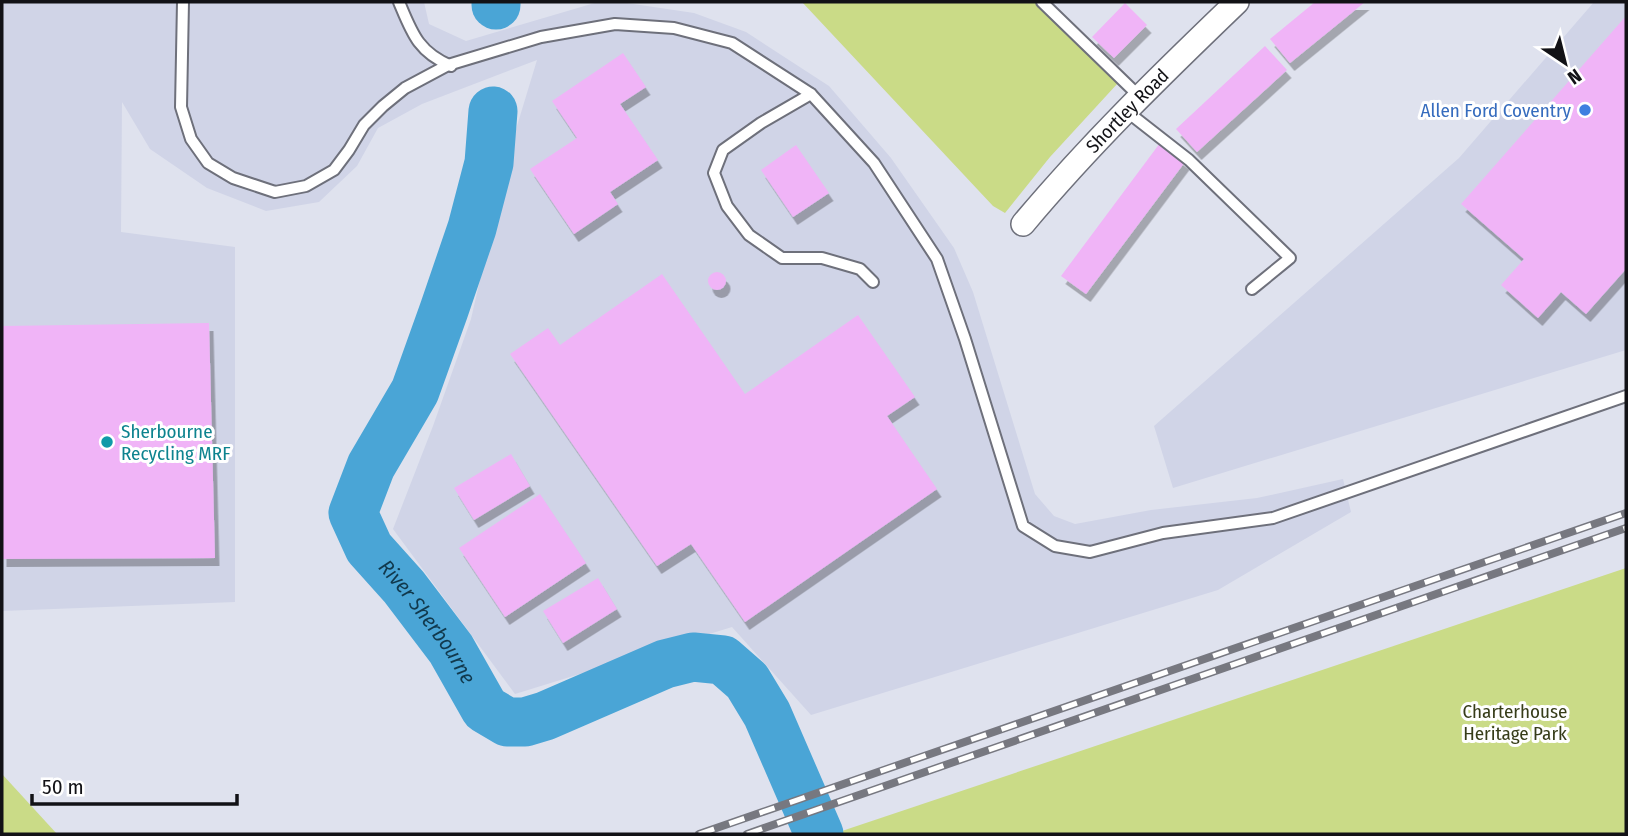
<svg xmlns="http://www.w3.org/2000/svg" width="1628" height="836" font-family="'Fira Sans Condensed',sans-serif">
  <defs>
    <filter id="shadow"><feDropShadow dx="4.5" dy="8" stdDeviation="0" flood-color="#0004"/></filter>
  </defs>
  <rect width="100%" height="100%" fill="#dfe2ee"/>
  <g fill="#d0d4e7">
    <polygon points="2,2 424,2 429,24 466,41 598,2 620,2 694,13 746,32 829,86 891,158 954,248 973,292 1035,494 1054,516 1075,524 1151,510 1257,498 1343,479 1351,512 1218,590 811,715 732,627 515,694 393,529 433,426 471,319 510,149 537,60 422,104 378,128 357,166 319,202 266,211 207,188 150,149 122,102 121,232 235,247 235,602 2,611"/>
    <polygon points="1594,2 1626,2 1626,350 1173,488 1154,426 1459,158"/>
  </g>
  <g fill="#cadb87">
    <polygon points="802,2 1036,2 1118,83 1050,157 1005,213 993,206"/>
    <polygon points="1626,568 1626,834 833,834"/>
    <polygon points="2,774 57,834 2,834"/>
  </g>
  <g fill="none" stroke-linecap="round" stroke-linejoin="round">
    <g stroke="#4aa5d6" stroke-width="49">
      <polyline points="496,5 496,2"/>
      <path id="s1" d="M493,111l-4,52 -17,65 -28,82 -29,81 -44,75 -18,47 16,35 35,39 47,62 34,60 22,13h18l20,-6 120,-52 28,-7 30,3 24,21 20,33 52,120"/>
    </g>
  </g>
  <g fill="#f0b4f7" filter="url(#shadow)">
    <polygon points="1315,2 1365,2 1290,63 1270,39"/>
    <polygon points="1125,3 1147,25 1114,58 1092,37"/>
    <polygon points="1626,16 1626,269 1586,314 1561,292 1538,318 1501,285 1524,259 1461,204"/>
    <polygon points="1265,46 1287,70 1197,152 1176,129"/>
    <polygon points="623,53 646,87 620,104 658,160 610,192 618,204 574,234 530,169 577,138 552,101"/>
    <polygon points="1160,143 1185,162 1086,294 1061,276"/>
    <polygon points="796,145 829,193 793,217 761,170"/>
    <circle cx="717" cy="281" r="9"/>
    <polygon points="662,274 745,394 858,315 915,397 887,416 937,489 745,622 691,544 657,566 510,354 548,328 560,345"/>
    <polygon points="209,323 215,558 2,559 2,326"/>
    <polygon points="511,454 530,486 474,520 454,488"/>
    <polygon points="540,494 586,563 505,617 459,548"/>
    <polygon points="598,578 617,609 563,643 543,611"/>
  </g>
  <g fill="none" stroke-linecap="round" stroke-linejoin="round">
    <defs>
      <g id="lane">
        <polyline points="183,2 181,107 191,139 208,163 233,178 275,192 306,186 334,170 349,150 364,125 383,106 405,88 448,65 541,37 615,24 674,28 732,43 811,94 874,163 937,259 965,339 1023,526 1055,546 1090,552 1163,533 1273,518 1626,396"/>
        <path d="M399,2c13,31 19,50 52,64"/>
        <polyline points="1042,2 1139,96"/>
        <polyline points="811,94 761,123 723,150 714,173 727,206 749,235 782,258 822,258 860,269 873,282"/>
        <polyline points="1125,110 1189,160 1290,258 1252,289"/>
      </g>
      <g id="street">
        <path id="s2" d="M1023,224c67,-80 139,-150 214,-222"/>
      </g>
    </defs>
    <use href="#lane" stroke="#6e707b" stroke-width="14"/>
    <use href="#street" stroke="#6e707b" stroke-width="26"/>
    <use href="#lane" stroke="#fff" stroke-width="10"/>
    <use href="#street" stroke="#fff" stroke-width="23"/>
    <defs>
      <g id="rail">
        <polyline points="699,834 1626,513"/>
        <polyline points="747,834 1626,528"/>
      </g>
    </defs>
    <use href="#rail" stroke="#777880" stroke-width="8"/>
    <use href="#rail" stroke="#fff" stroke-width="5" stroke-dasharray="16" stroke-linecap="butt"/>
  </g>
  <circle fill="#3f7fe0" stroke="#fff" stroke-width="2.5" cx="1585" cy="110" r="7"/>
  <circle fill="#0f9aa8" stroke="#fff" stroke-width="2.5" cx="107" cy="442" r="7"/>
  <g text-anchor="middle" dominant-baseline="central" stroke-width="6" stroke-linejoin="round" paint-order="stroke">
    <g font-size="19" fill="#121216" stroke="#fff">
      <text stroke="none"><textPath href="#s2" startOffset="154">Shortley Road</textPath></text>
    </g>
    <g font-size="19" fill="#366cbe" stroke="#fff" text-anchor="end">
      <text x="1571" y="110">Allen Ford Coventry</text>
    </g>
    <g font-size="19" fill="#0d838f" stroke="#fff" text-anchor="start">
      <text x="121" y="431">Sherbourne<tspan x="121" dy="22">Recycling MRF</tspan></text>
    </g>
    <g font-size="19" fill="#373d19" stroke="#fff">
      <text x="1515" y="711">Charterhouse<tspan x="1515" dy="22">Heritage Park</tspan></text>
    </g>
    <g font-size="21" font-style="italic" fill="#11394d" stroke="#fff">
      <text stroke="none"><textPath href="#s1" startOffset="562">River Sherbourne</textPath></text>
    </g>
  </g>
  <rect width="1628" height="836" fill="none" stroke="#121216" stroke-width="7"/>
  <g transform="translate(1565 63) rotate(145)" stroke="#ffffff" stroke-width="5" paint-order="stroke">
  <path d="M0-5L12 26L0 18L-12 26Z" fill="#121216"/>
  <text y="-10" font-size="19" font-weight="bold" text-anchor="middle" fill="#121216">N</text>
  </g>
  <path d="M32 794v10h205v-10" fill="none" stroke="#121216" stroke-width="3.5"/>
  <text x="42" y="794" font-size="21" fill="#121216" stroke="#ffffff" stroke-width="5" paint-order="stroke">50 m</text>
</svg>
